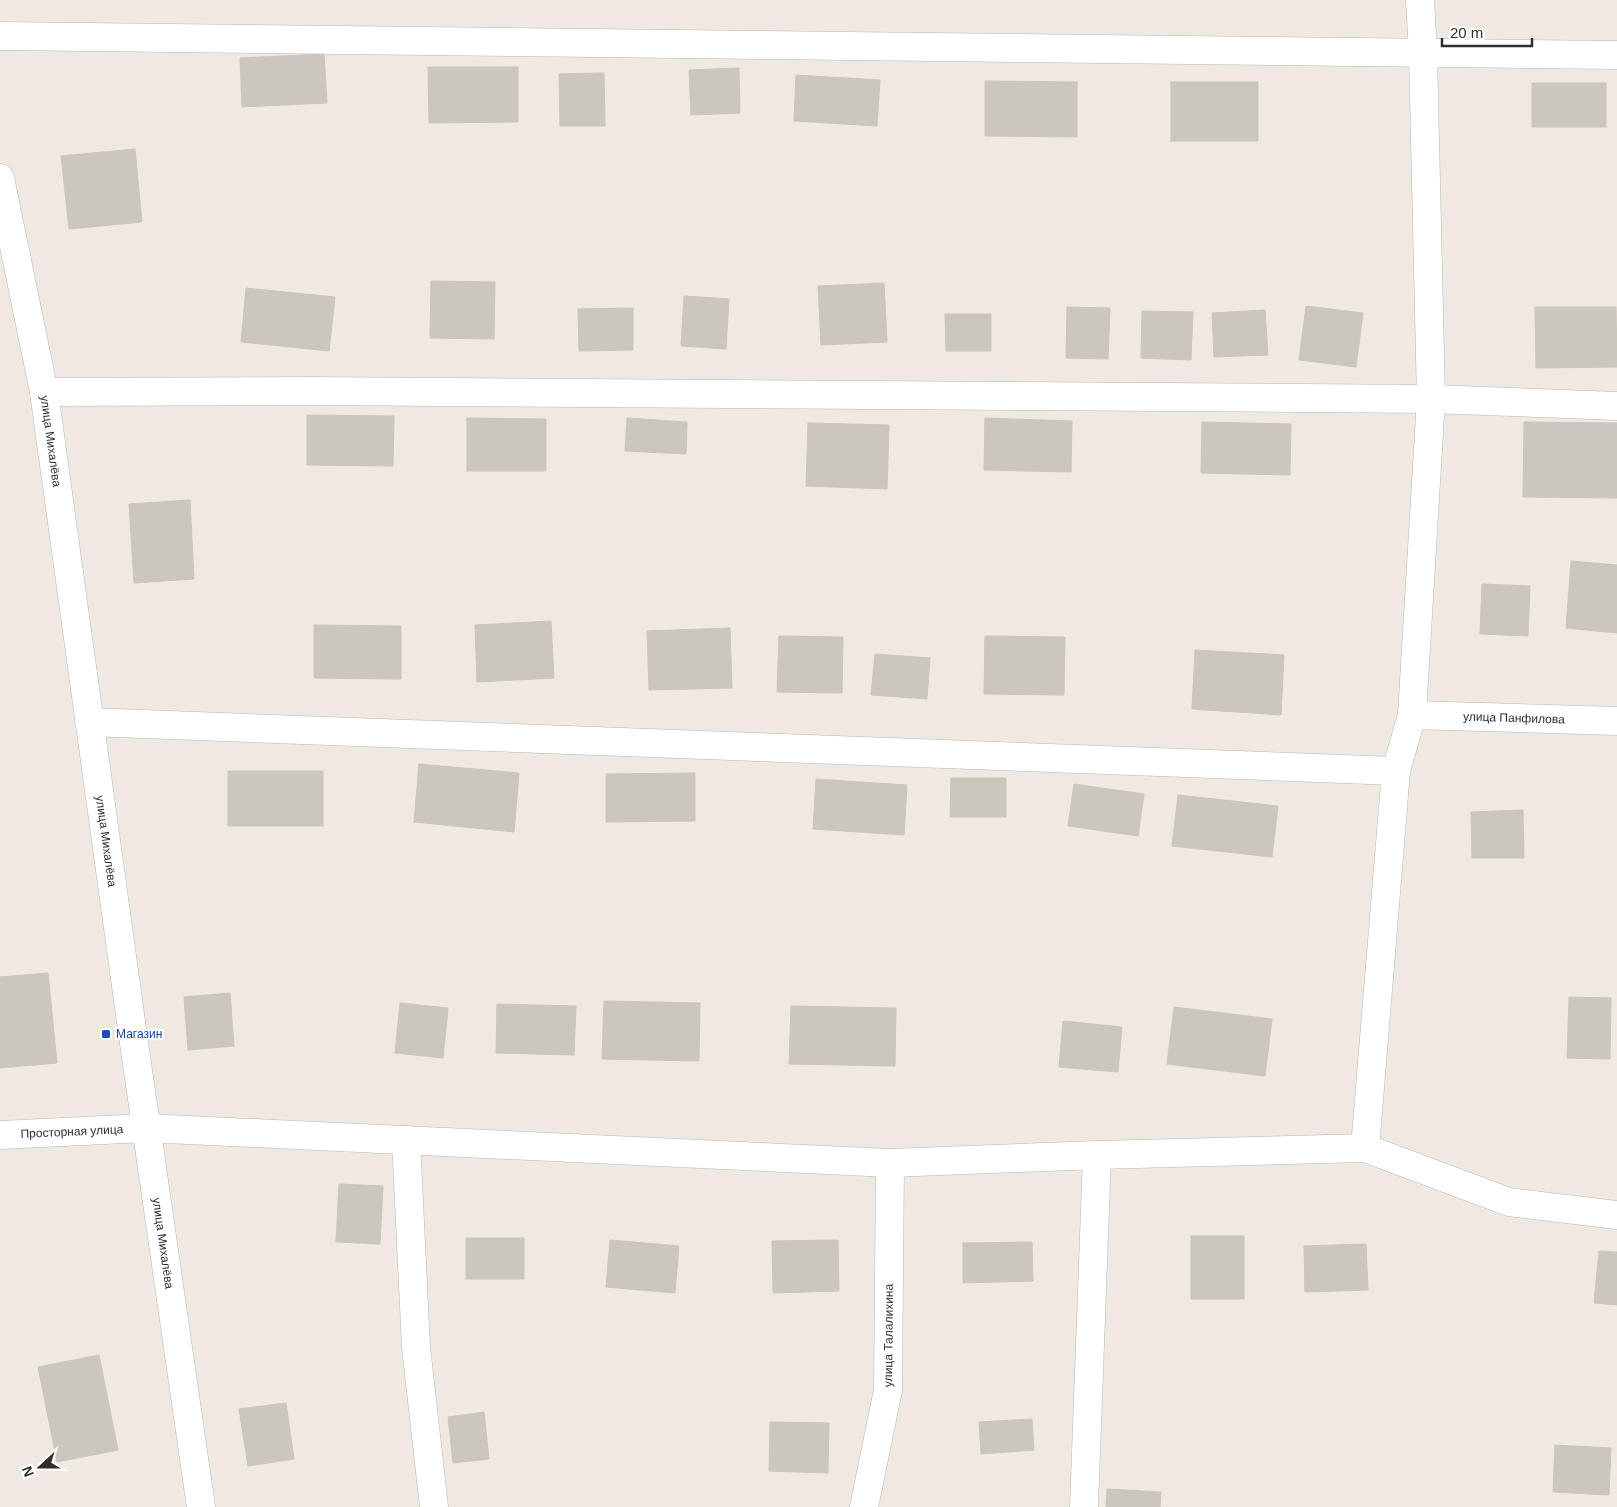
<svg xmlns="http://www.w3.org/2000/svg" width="1617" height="1507" font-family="Helvetica,sans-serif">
  <rect width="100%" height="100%" fill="#efe9e1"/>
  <g fill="#cbc7bf" stroke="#cbc5ba">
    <polygon points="324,54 327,103 242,107 240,58"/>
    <polygon points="428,67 518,67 518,122 429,123"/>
    <polygon points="739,68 740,113 691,115 689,70"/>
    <polygon points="604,73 605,126 560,126 559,74"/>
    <polygon points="796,75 880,80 877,126 794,121"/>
    <polygon points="985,81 1077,82 1077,137 985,136"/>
    <rect x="1171" y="82" width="87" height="59"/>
    <rect x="1532" y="83" width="74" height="44"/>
    <polygon points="135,149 142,222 69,229 61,156"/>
    <polygon points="431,281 495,282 494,339 430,338"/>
    <polygon points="884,283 887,342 821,345 818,286"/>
    <polygon points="246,288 335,297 329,351 241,342"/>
    <polygon points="684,296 729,299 726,349 681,346"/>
    <polygon points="1306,306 1363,313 1356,367 1299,360"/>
    <polygon points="1067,307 1110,308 1108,359 1066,358"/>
    <polygon points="1535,307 1616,307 1617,367 1536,368"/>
    <polygon points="633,308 633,350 579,351 578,309"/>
    <polygon points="1265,310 1268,355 1214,357 1212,313"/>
    <polygon points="1142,311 1193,312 1191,360 1141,358"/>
    <polygon points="945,314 991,314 991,351 946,351"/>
    <polygon points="307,415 394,416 393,466 307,465"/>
    <polygon points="467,418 546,419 546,471 467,471"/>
    <polygon points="627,418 687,422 686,454 625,451"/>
    <polygon points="985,418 1072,421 1071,472 984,470"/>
    <polygon points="1202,422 1291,424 1290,475 1201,473"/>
    <polygon points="1524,422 1617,423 1617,498 1523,497"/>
    <polygon points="808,423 889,425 887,489 806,486"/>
    <polygon points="190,500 194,579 134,583 129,504"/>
    <polygon points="1571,561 1617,565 1617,633 1566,628"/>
    <polygon points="1482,584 1530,586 1528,636 1480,634"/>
    <polygon points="551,621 554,678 477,682 475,625"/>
    <polygon points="314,625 401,626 401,679 314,678"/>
    <polygon points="730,628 732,688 649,690 647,631"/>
    <polygon points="779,636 843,637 842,693 777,692"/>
    <polygon points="985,636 1065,637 1064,695 984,694"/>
    <polygon points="1195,650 1284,655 1281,715 1192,709"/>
    <polygon points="875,654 930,658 927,699 871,695"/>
    <polygon points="419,764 519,773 514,832 414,822"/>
    <rect x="228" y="771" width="95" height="55"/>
    <polygon points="695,773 695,821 606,822 606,774"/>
    <polygon points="951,778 1006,778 1006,817 950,817"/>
    <polygon points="816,779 907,785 904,835 813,829"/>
    <polygon points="1074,784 1144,794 1138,836 1068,826"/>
    <polygon points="1178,795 1278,806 1272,857 1172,846"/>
    <polygon points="1523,810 1524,858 1472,858 1471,812"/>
    <polygon points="48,973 57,1063 0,1068 0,977"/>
    <polygon points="230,993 234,1046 188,1050 184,997"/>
    <polygon points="1569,997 1611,998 1610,1059 1567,1058"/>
    <polygon points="604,1001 700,1003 699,1061 602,1059"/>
    <polygon points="400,1003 448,1008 443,1058 395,1053"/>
    <polygon points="497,1004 576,1006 574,1055 496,1053"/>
    <polygon points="791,1006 896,1008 895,1066 789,1064"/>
    <polygon points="1174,1007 1272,1019 1265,1076 1167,1064"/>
    <polygon points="1063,1021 1122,1027 1118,1072 1059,1067"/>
    <polygon points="339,1184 383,1186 380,1244 336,1242"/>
    <rect x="1191" y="1236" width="53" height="63"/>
    <rect x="466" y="1238" width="58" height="41"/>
    <polygon points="610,1240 679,1246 675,1293 606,1287"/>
    <polygon points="838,1240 839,1291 773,1293 772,1241"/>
    <polygon points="1032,1242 1033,1281 963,1283 963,1243"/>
    <polygon points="1366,1244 1368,1290 1305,1292 1304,1246"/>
    <polygon points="1599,1251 1617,1252 1617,1305 1594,1303"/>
    <polygon points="99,1355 118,1450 57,1462 38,1367"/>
    <polygon points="286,1403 294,1459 248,1466 239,1409"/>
    <polygon points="484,1412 489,1459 453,1463 448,1417"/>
    <polygon points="1032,1419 1034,1450 981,1454 979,1422"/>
    <polygon points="770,1422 829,1423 828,1473 769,1471"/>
    <polygon points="1555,1445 1611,1448 1609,1495 1553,1492"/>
    <polygon points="1107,1489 1161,1492 1160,1507 1106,1507"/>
  </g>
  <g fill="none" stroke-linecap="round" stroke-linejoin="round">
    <defs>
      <g id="minor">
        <polyline points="0,36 1617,55"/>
        <path id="s1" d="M0,178l44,214 88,637 69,478"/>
        <polyline points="44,392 313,391 1431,399 1617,406"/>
        <path id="s2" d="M1412,715l205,6"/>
        <polyline points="89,722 1396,771"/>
        <path id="s3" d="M0,1135l146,-7 744,35 207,-8 268,-7 144,54 108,13"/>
        <polyline points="406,1140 416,1347 434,1507"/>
        <polyline points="1365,1148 1396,771 1412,715 1431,399 1423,52 1420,0"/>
        <path id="s4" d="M864,1507l24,-117 2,-227"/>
        <polyline points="1084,1507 1097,1155"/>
      </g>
    </defs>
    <use href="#minor" stroke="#b4b7c1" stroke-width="29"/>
    <use href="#minor" stroke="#fff" stroke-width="28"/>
  </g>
  <rect fill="#1a4fb4" stroke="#fff" stroke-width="2" x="101" y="1029" width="10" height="10" rx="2.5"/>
  <g text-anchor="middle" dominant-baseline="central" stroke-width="4.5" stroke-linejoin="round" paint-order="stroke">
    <g font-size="12" fill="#2e2e2e" stroke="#fff">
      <text stroke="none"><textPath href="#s1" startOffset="268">улица Михалёва</textPath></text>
      <text stroke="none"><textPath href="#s2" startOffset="102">улица Панфилова</textPath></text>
      <text stroke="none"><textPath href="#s1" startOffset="672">улица Михалёва</textPath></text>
      <text stroke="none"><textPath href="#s3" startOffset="72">Просторная улица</textPath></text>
      <text stroke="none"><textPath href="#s1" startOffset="1078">улица Михалёва</textPath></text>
      <text stroke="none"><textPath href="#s4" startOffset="174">улица Талалихина</textPath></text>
    </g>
    <g font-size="12" fill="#164399" stroke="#fff" text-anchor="start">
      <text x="116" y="1034">Магазин</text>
    </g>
  </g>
  <g transform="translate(40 1467) rotate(249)" stroke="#ffffff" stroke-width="4" paint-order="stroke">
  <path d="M0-4L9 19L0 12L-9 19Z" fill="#2e2e2e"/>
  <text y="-8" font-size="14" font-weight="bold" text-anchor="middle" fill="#2e2e2e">N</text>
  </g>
  <path d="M1442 38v8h90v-8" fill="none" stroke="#2e2e2e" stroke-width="2.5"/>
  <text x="1450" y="38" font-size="15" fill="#2e2e2e" stroke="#ffffff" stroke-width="4" paint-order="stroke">20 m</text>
</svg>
